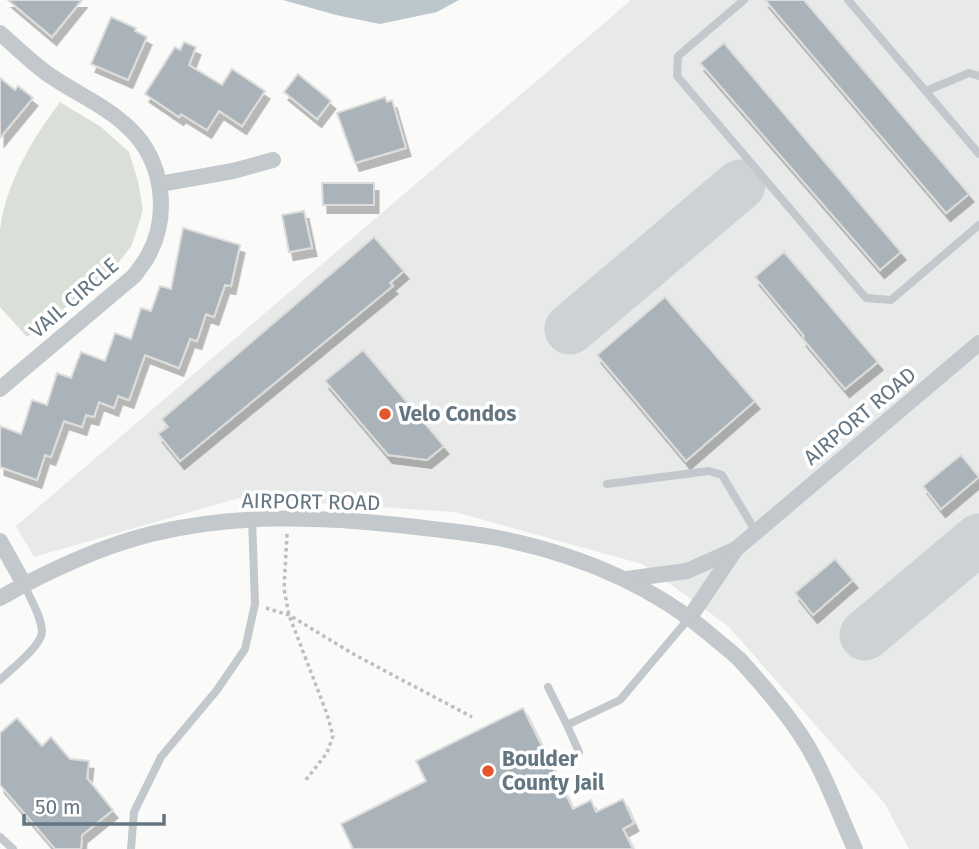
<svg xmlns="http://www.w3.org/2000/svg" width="979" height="849" font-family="'Fira Sans',sans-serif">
  <defs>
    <filter id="shadow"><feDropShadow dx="4.5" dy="8" stdDeviation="0" flood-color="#0004"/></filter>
  </defs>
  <rect width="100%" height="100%" fill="#fafaf8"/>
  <polygon fill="#e8e9e9" points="631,0 979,0 979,849 909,849 885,804 728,626 642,564 455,512 239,498 34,557 16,526"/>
  <path fill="#dadfd7" d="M60,102l41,25 28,25 9,29 5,29 -11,35 -17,22 -21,19 -67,51 -27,-30c0,-24 0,-53 0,-77 6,-48 32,-90 60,-128z"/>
  <polygon fill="#bbc7cb" points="283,0 459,0 437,12 380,24 336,15"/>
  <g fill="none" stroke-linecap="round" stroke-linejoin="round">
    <g stroke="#ced2d4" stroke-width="51">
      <polyline points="570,329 740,185"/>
      <polyline points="865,635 979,539"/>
    </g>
  </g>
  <g fill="#aab3b9" stroke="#dcdcda" stroke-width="2" filter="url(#shadow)">
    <polygon points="8,0 82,0 52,37"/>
    <polygon points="765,0 804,0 969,194 946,213"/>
    <polygon points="111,17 136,28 135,31 147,37 128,80 91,64"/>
    <polygon points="184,42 196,47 189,65 222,85 232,69 265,91 242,126 219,111 207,130 181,114 179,117 145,94 175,47 180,50"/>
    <polygon points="724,43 901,252 880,270 700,63"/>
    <polygon points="298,74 331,101 317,119 284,92"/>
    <polygon points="0,78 15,90 18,86 33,98 0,138"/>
    <polygon points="385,97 387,102 392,100 406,148 355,163 337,113"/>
    <polygon points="322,183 374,183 374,205 323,205"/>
    <polygon points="304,211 312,248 289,252 282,215"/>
    <polygon points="183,228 240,245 231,286 225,285 214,317 206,314 197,341 190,339 179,368 145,355 129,400 118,396 114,408 99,402 94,417 86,415 82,427 64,421 51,457 45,455 37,480 0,467 0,426 21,434 32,400 47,405 57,373 71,378 81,352 105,361 115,333 131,339 141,308 151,311 160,286 171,289"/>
    <polygon points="374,237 404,271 390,283 393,286 180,461 158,434 168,427 162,419"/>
    <polygon points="784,252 878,362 845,389 802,338 804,336 755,277"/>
    <polygon points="665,297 755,401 686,461 597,355"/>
    <polygon points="363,350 444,446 427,460 388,455 325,381"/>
    <polygon points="961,455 979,477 941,509 923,486"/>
    <polygon points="835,559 853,580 813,615 795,593"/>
    <polygon points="523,708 573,809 591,800 596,812 623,799 634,823 623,829 633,849 353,849 341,824 426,781 416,761"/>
    <polygon points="17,718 42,746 51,737 70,759 89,761 87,778 113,810 82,835 81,849 55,849 0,785 0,733"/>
  </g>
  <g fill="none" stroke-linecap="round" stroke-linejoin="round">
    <g stroke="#bbbfc2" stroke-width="3.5" stroke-dasharray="3.5 3.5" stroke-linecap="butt">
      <polyline points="287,534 284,589 289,615 327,714 333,736 327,753 305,781"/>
      <polyline points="266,608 289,615 355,655 472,717"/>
    </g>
    <g stroke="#c3c8cc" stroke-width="8">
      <polyline points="744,0 678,56 677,76 866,298 891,300 979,225"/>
      <polyline points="848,0 979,154"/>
      <polyline points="926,91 969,73 979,76"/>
      <polyline points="607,484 709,471 722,475 756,532"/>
      <path d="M0,680c10,-10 43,-35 42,-49 -1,-16 -12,-32 -18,-47"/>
      <polyline points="548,687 567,725 620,700 690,617"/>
      <polyline points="567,725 579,752"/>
      <polyline points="0,837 13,849"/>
      <polyline points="131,849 134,812 161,757 217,690 245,649 255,604 252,519"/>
    </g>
    <g stroke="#c3c8cc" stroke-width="16">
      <path d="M0,33c15,13 29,27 45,39 27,20 61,33 85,57 33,32 40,85 19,125 -4,8 -10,15 -15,22l-134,113"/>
      <polyline points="160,184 233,171 273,160"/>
      <polyline points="0,541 24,584"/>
      <polyline points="627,579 687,571 734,550"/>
      <path d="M0,598c46,-26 99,-51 151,-64 81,-20 164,-18 247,-9 33,4 67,7 100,13 79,16 153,46 214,98 9,8 20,16 28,24 20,22 44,50 60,74 23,34 38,78 55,115"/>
      <polyline points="690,617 736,549 979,343"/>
    </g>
  </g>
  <g fill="#e4572e" stroke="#fff" stroke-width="2.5">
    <circle cx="385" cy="414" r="7"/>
    <circle cx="488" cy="771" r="7"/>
  </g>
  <g text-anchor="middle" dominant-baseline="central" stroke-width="7" stroke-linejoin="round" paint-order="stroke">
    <g font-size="21" fill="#657683" stroke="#fff">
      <text transform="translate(74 298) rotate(-41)">VAIL CIRCLE</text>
      <text transform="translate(860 416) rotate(-40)">AIRPORT ROAD</text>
      <text transform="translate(311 502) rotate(1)">AIRPORT ROAD</text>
    </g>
    <g font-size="21" font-weight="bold" fill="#657683" stroke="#fff" text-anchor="start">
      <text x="399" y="414">Velo Condos</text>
      <text x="502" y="759">Boulder<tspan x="502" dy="24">County Jail</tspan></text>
    </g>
  </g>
  <path d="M24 814v10h140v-10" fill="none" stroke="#657683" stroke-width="3.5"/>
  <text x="35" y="814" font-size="21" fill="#657683" stroke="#ffffff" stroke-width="5" paint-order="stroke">50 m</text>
</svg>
